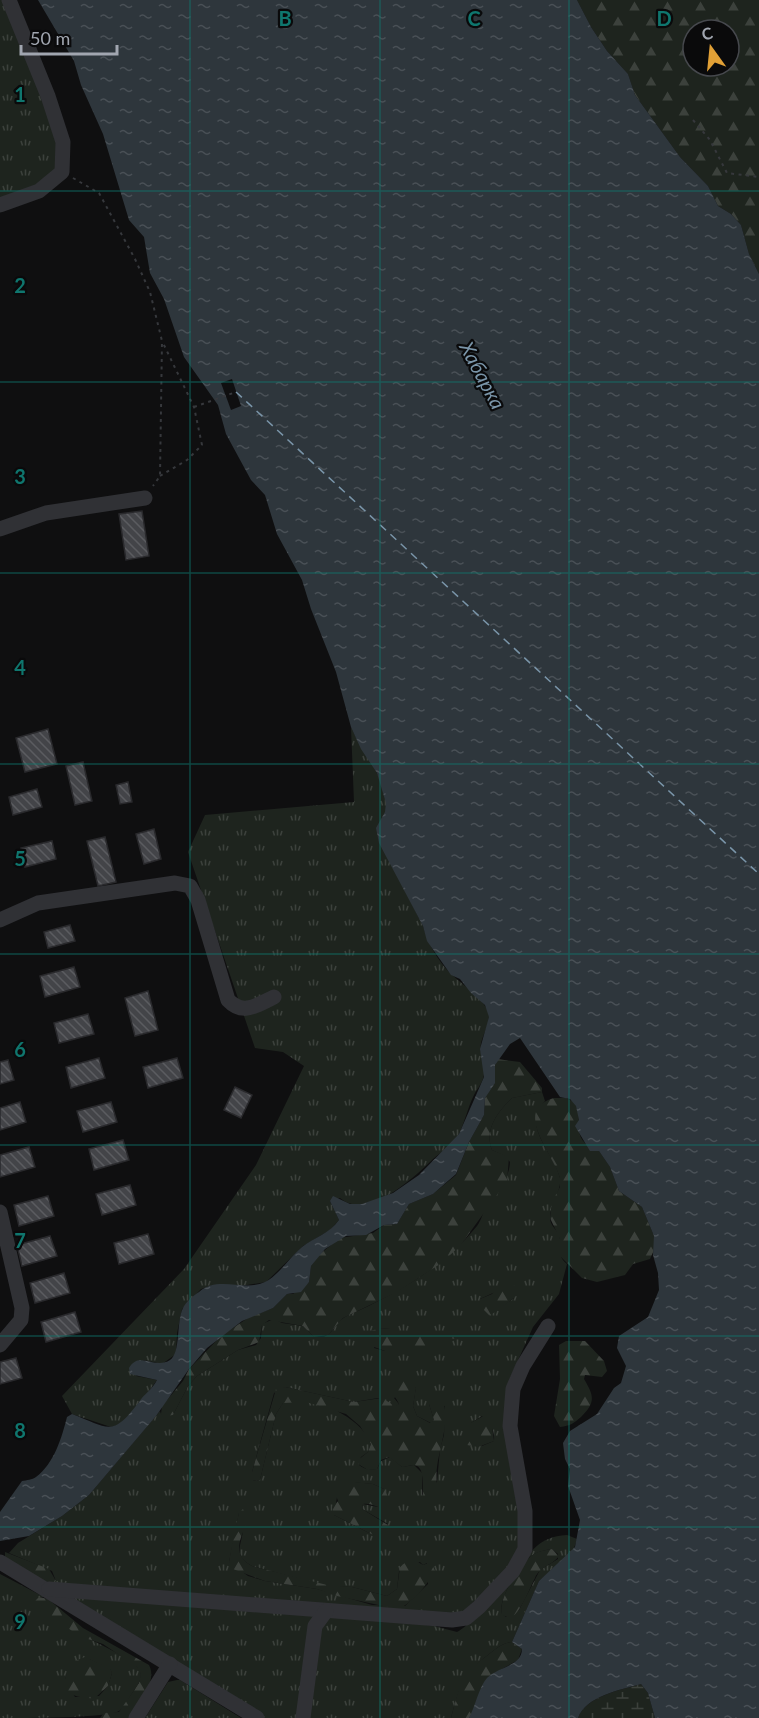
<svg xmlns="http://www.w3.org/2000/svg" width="759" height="1718" font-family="Lato,sans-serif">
  <defs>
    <pattern id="grass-tufts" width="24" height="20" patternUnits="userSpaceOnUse" patternTransform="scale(1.5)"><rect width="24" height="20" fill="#1e241e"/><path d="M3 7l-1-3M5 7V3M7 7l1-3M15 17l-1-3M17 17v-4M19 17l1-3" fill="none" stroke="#3c413c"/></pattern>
    <pattern id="forest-firs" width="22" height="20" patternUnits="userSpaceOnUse" patternTransform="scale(1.5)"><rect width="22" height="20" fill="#1e241e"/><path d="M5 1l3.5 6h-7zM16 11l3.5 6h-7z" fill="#3c413c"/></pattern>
    <pattern id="wetland-marsh" width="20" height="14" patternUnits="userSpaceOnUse" patternTransform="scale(1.5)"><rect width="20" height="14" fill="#1e241e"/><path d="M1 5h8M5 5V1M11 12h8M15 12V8" fill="none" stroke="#3c413c"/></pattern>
    <pattern id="water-ripples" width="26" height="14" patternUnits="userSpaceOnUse" patternTransform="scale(1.5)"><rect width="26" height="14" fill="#2e363c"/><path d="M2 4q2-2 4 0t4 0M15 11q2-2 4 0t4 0" fill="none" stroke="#495056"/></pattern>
    <pattern id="building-back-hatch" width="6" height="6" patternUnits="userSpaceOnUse" patternTransform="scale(1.5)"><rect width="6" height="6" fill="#434448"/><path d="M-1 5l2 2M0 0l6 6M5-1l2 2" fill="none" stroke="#5b5c60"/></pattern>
  </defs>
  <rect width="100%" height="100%" fill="#0f0f10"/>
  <g fill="url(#grass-tufts)" fill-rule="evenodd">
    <polygon points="0,0 6,0 60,142 56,171 36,189 0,201"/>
    <path d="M351,727c11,25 33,49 36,77 1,12 -12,18 -9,34l45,88c4,16 15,35 27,47 10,10 38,28 39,43 0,8 -6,19 -8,27 -2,11 4,21 3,31 -1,9 -7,14 -10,21 -6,12 -9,26 -15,39 -5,10 -17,17 -26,25 -19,19 -66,62 -93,39l-10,3 9,19 -9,10 -27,16 -37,36 -25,4 -28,-1 -12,4 -19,20 -5,24 -1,21 -14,10 -18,-4 -8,16 21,4 -26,36 -10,8 -10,3 -39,-13 -10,-18 122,-127 72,-104 48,-99 -21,-14 -28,-4 -67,-196 17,-37 149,-13z"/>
    <path d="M542,1092l3,9c-25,24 9,52 15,77 2,13 -10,25 -10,40 0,9 9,12 10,21 1,11 -3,17 7,25l-8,30 -26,33 -23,51 -2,9 15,128 -7,46 -55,53 -414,-26 9,-7 -4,-10 -43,-18 9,-10 44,-27 27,-21 71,-84 1,3 12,1 15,-29 9,-10 41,-26 18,-5 5,-7 1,-14 12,-5 8,4 21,3 11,11h10c10,-4 13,-17 23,-21 49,-22 96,-48 130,-90 5,-7 6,-14 10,-21 9,-16 22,-23 23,-43l-5,-6 -13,-6c-8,-20 5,-38 20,-52zM495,1292l19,6 -13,9 -21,-8zM380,1328l10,1 -5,22 -11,-3zM285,1387l69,15 24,-4 17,9 4,-3 -5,-6 22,-11 -3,19 4,10 14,7 3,-3 -5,-16 16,2 -1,29 -4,14 -3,33 -15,13v-22l-8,-8 -12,2 -12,-10 -9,4 -4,8c-8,1 -12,1 -19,-5l3,-7 7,-5 3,-8c-9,-27 -62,-52 -88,-41l-7,11 -16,66 -7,1 -1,-9 22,-79zM482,1416c8,8 13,13 12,25l-12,5 -11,-23zM350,1482l23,2 11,5 -6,18 -15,-3 -1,5 26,15 -15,11 -39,-20 3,-18zM239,1513c1,4 4,10 4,15 0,16 -12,27 9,38l75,20 25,1 35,9 10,-7 2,-18 21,-9 3,3 4,-2 1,21 -23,22 -33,-1 -55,-16 -52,-8 -17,-5 -19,-14z"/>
    <path d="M567,1535l10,4 -4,12 -34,30 -27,61c-13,2 -18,9 -28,16 -22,17 -26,34 -33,60h-144l14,-97 14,-6 99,11 23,6c14,-7 48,-47 59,-61 16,-20 22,-34 51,-36zM552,1549l6,5v5l-18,11 -21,40 -13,7 -4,-3c-5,-14 17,-47 28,-57 6,-5 14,-7 22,-8z"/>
    <path d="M0,1574l44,23h-5c11,35 100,56 102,77 0,9 -6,14 -10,21 -4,6 -7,14 -14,17 -18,6 -91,6 -117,6zM89,1659l21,10 2,4 -4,13 -9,10 -24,1 -10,-16c3,-15 11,-17 24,-22z"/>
    <polygon points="63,1596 318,1613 301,1718 256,1718"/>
    <polygon points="177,1680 180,1680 241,1718 145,1718 168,1682"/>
  </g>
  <g fill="url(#forest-firs)" fill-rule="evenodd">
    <path d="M577,0h182v274l-10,-20 -8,-29 -10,-11 -13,-8 -10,-20 -28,-29 -45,-62 -7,-21 -21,-23 -16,-24zM693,30h36v36h-36z"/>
    <path d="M497,1059l23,3 22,26v4l-30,6c-15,14 -28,32 -20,52l17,7 -2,24 -47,65 -20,18 -43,28 -54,26 -15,17 -14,2 -11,-11 -34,-6 -7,5 -3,17 -21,8 -41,26 -9,10 -15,29 -9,1 -3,-2 1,-8 21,-25 6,-12 32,-33 27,-18 25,-10 14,-14h6l16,-12 2,-16 9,-12 20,-16 33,-5 11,-8 13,-1 12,-20 24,-10 23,-19 13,-33 15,-27 1,-17z"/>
    <path d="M554,1098h12l8,4c13,21 -8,36 25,49l11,16 9,24 23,16 12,29v14l-4,9 -17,5 -8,11 -28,7 -15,-4 -23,-23 1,-16 -10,-21 2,-16 8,-15v-9c-6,-24 -49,-68 -6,-80z"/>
    <path d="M509,1284l6,2 1,10c-6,5 -22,18 -27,19l-8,-8 -1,-8 12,-5 7,-9z"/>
    <circle cx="455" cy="1330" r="9"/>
    <circle cx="419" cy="1338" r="12"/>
    <polygon points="380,1328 390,1329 396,1335 393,1349 385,1351 366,1344 368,1332"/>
    <path d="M566,1341h19l19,20 3,10 -5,6 -17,-2 -1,4c10,17 12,23 -3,38 -7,6 -11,9 -21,10l-6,-11 6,-37 -1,-34z"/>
    <path d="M404,1380l10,3 2,5 -3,18 4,10 13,7 4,-3 -5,-16 3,-7 10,1c9,22 -2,46 -5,69 -2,13 3,25 -6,36l-7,1c-3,-9 2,-34 -7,-38 -4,-2 -11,1 -15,1l-13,-10 -8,3 -4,9 -9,1 -10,-6v-4l10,-8 3,-8 -11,-18 -14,-12 -40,-12 -23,1 -7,11 -16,66 -8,1v-9l24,-83 9,-2 69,15 28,-4 13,8 4,-2c-4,-9 -11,-13 -5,-23z"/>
    <polygon points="487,1414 499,1415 492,1426 494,1441 478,1447 467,1445 464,1437 467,1425"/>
    <path d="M345,1481l28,3 11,5 4,8 -2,9c-8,4 -14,-4 -23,-2l-1,5 26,16 -2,8 -13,2 -39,-20 -2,-8 6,-6 -5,-15z"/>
    <path d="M248,1504h5c-1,20 -30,47 -1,62l75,19 25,2 35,9 10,-7 3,-22 11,-9 12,7 8,-3 4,9c-6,12 -25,35 -38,38l-60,-13 -20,-7 -52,-8 -32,-12 -4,-7 5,-29 5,-20z"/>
    <path d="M552,1549l7,7c-6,9 -19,10 -24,22 -6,11 -14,35 -25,40l-8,-3c-5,-15 18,-52 32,-61 5,-3 12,-4 18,-5z"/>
    <polygon points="5,1552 49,1569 56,1581 51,1585 5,1558"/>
    <path d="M39,1597l9,2 35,29 66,37c9,17 -11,38 -19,53h-30l4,-5 15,-1 20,-29 2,-9 -4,-7 -34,-23 -24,-8 -43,-31 -2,-3z"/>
    <path d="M512,1642l10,7 -4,11 -18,10 -31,48h-18c8,-28 8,-42 33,-60 10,-7 15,-14 28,-16z"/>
    <path d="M85,1657l25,11 2,5 -4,13 -13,12c-14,1 -36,-3 -29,-22 1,-5 4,-9 6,-14z"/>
  </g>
  <path fill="url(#wetland-marsh)" d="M641,1684l7,9 7,25h-77c8,-22 43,-28 63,-34z"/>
  <path fill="url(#water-ripples)" d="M38,0h539l14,27 16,24 21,23 7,21 45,62 28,29 10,20 13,8 10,11 8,29 10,20v1444h-104l-7,-25 -7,-9c-21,6 -55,12 -63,34h-109c6,-11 10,-31 18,-40 11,-11 35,-12 35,-29l-10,-7 27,-61 36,-34 5,-27 -12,-34 2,-17 -5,-10 -2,-16 7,-12 27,-17 17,-26 7,-5 5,-17 -9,-18 2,-12 29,-19 11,-27 -1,-17 -5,-18 1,-19 -12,-29 -23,-16 -9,-24 -11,-16h-9l-15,-25 4,-6 -3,-14 -6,-7 -10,-2 -40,-59 -10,6 -15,21v18l-10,15 -1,17 -15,27 -13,32 -23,20 -24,10 -12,20 -13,1 -18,10 -20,1 -21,13 -14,17 -2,16 -8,10 -14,2 -14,14 -31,13 -35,27 -18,21 -33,47 -67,79 -27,21 -33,20 -29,5v-29l22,-31c5,-1 10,-1 14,-4 18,-13 26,-40 31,-60l5,-3c37,14 40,24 67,-12 5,-8 13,-12 18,-22l-27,-6 -1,-6c10,-18 26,2 41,-8 11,-7 6,-38 13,-52 3,-6 10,-12 16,-16 19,-17 45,0 66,-10 12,-5 26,-26 37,-35 13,-10 27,-13 37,-27l-9,-19 3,-5 17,8h12l31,-11 26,-18 40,-41 25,-57 -4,-28 9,-32 -4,-12 -14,-12 -11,-14 -9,-4 -24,-34 -4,-15 -44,-83 -3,-15 9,-16 1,-9 -9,-30 -16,-24 -10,-22 -15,-55 -25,-63 -9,-29 -25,-46 -12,-39 -14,-15 -25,-46 -8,-29 -34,-48 -20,-58 -14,-26 -6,-36 -15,-17 -26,-86 -22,-49 -7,-24z"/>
  <polygon fill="#0f0f10" points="232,379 241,406 231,410 221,383"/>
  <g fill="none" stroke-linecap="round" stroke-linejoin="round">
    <polyline stroke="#7a95a9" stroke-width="1.5" stroke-dasharray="8 6" stroke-linecap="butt" points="236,392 759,874"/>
  </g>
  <g fill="url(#building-back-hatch)" stroke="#29292c" stroke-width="1.5">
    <polygon points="142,511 149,556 126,560 119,514"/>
    <polygon points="48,729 57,764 25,772 16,738"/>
    <polygon points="83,762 92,801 75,805 66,766"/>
    <polygon points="128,782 132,802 120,804 116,785"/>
    <polygon points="37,789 42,807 13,815 9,797"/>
    <polygon points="154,829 161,859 144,864 136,834"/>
    <polygon points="105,837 116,882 98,886 87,841"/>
    <polygon points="52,841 56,859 25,867 21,848"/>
    <polygon points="70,925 75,941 48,948 44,932"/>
    <polygon points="74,967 80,987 45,997 40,976"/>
    <polygon points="148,991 158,1030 135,1036 125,998"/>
    <polygon points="88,1014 94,1034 59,1043 54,1023"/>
    <polygon points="99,1058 105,1078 71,1088 66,1067"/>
    <polygon points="177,1058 183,1078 148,1088 143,1067"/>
    <polygon points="8,1060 14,1080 0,1084 0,1062"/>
    <polygon points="235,1087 252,1095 241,1118 224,1110"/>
    <polygon points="20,1102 26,1122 0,1130 0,1108"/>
    <polygon points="111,1102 117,1122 83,1132 77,1111"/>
    <polygon points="123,1140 129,1160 94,1170 89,1149"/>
    <polygon points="29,1147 35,1167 0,1177 0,1155"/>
    <polygon points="130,1185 136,1205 102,1215 96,1194"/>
    <polygon points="48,1196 54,1216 19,1226 14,1205"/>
    <polygon points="148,1234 154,1254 119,1264 114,1243"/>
    <polygon points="50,1236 57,1256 22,1266 17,1245"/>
    <polygon points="64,1273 70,1293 35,1303 30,1283"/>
    <polygon points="75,1312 81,1332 46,1342 41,1322"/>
    <polygon points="16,1358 22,1378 0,1384 0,1362"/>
  </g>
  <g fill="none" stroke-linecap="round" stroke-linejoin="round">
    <g stroke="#36383c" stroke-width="2" stroke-dasharray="3 4.5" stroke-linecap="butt">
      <polyline points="693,120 710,140 727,173 759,177"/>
      <polyline points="73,178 99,193 135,259 150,292 162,341 160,476 153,486"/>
      <polyline points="194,407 236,392"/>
      <polyline points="160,476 187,460 202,445 194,407 163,343"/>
    </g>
    <g stroke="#303135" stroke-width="15">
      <polyline points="0,205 39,191 62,172 63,142 48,96 9,0"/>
      <polyline points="0,529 46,513 145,498"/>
      <path d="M0,920l38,-17 137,-20 15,3 8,14 30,100c15,16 29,5 46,-3"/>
      <polyline points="0,1212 22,1308 21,1320 0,1345"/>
      <polyline points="0,1562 257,1718"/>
      <polyline points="49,1589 452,1620 466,1618 479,1607 513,1571 525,1549 525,1511 510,1426 513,1389 523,1366 548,1326"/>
      <polyline points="136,1718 170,1664"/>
      <polyline points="303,1718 315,1626 326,1611"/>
    </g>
  </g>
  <path fill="none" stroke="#0f766e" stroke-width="1.5" stroke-opacity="0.55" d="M190,0v1718M380,0v1718M569,0v1718M0,191h759M0,382h759M0,573h759M0,764h759M0,954h759M0,1145h759M0,1336h759M0,1527h759"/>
  <g text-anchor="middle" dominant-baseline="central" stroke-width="4.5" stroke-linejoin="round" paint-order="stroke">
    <g font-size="20" font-style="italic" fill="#7a95a9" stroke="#0a0a0b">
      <text transform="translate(483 375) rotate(62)">Хабарка</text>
    </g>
  </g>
  <g font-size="20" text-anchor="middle" font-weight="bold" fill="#0f766e" stroke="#0a0a0b" stroke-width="4.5" stroke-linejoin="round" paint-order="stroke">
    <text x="285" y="26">B</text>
    <text x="474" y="26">C</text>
    <text x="664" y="26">D</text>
    <text x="20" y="102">1</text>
    <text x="20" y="293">2</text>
    <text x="20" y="484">3</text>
    <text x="20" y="675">4</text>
    <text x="20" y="866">5</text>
    <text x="20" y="1057">6</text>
    <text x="20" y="1248">7</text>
    <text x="20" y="1438">8</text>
    <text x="20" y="1629">9</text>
  </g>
  <g transform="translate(711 48) rotate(345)"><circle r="28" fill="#0a0a0b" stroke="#46484d" stroke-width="1.5"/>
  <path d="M0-4.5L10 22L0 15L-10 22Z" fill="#e1a036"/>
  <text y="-9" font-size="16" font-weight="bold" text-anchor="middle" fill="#a1a6b0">С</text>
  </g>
  <path d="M21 45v9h96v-9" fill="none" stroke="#a1a6b0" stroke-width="3"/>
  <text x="30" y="45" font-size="18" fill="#a1a6b0" stroke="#0a0a0b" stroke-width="4.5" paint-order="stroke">50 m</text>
</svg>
